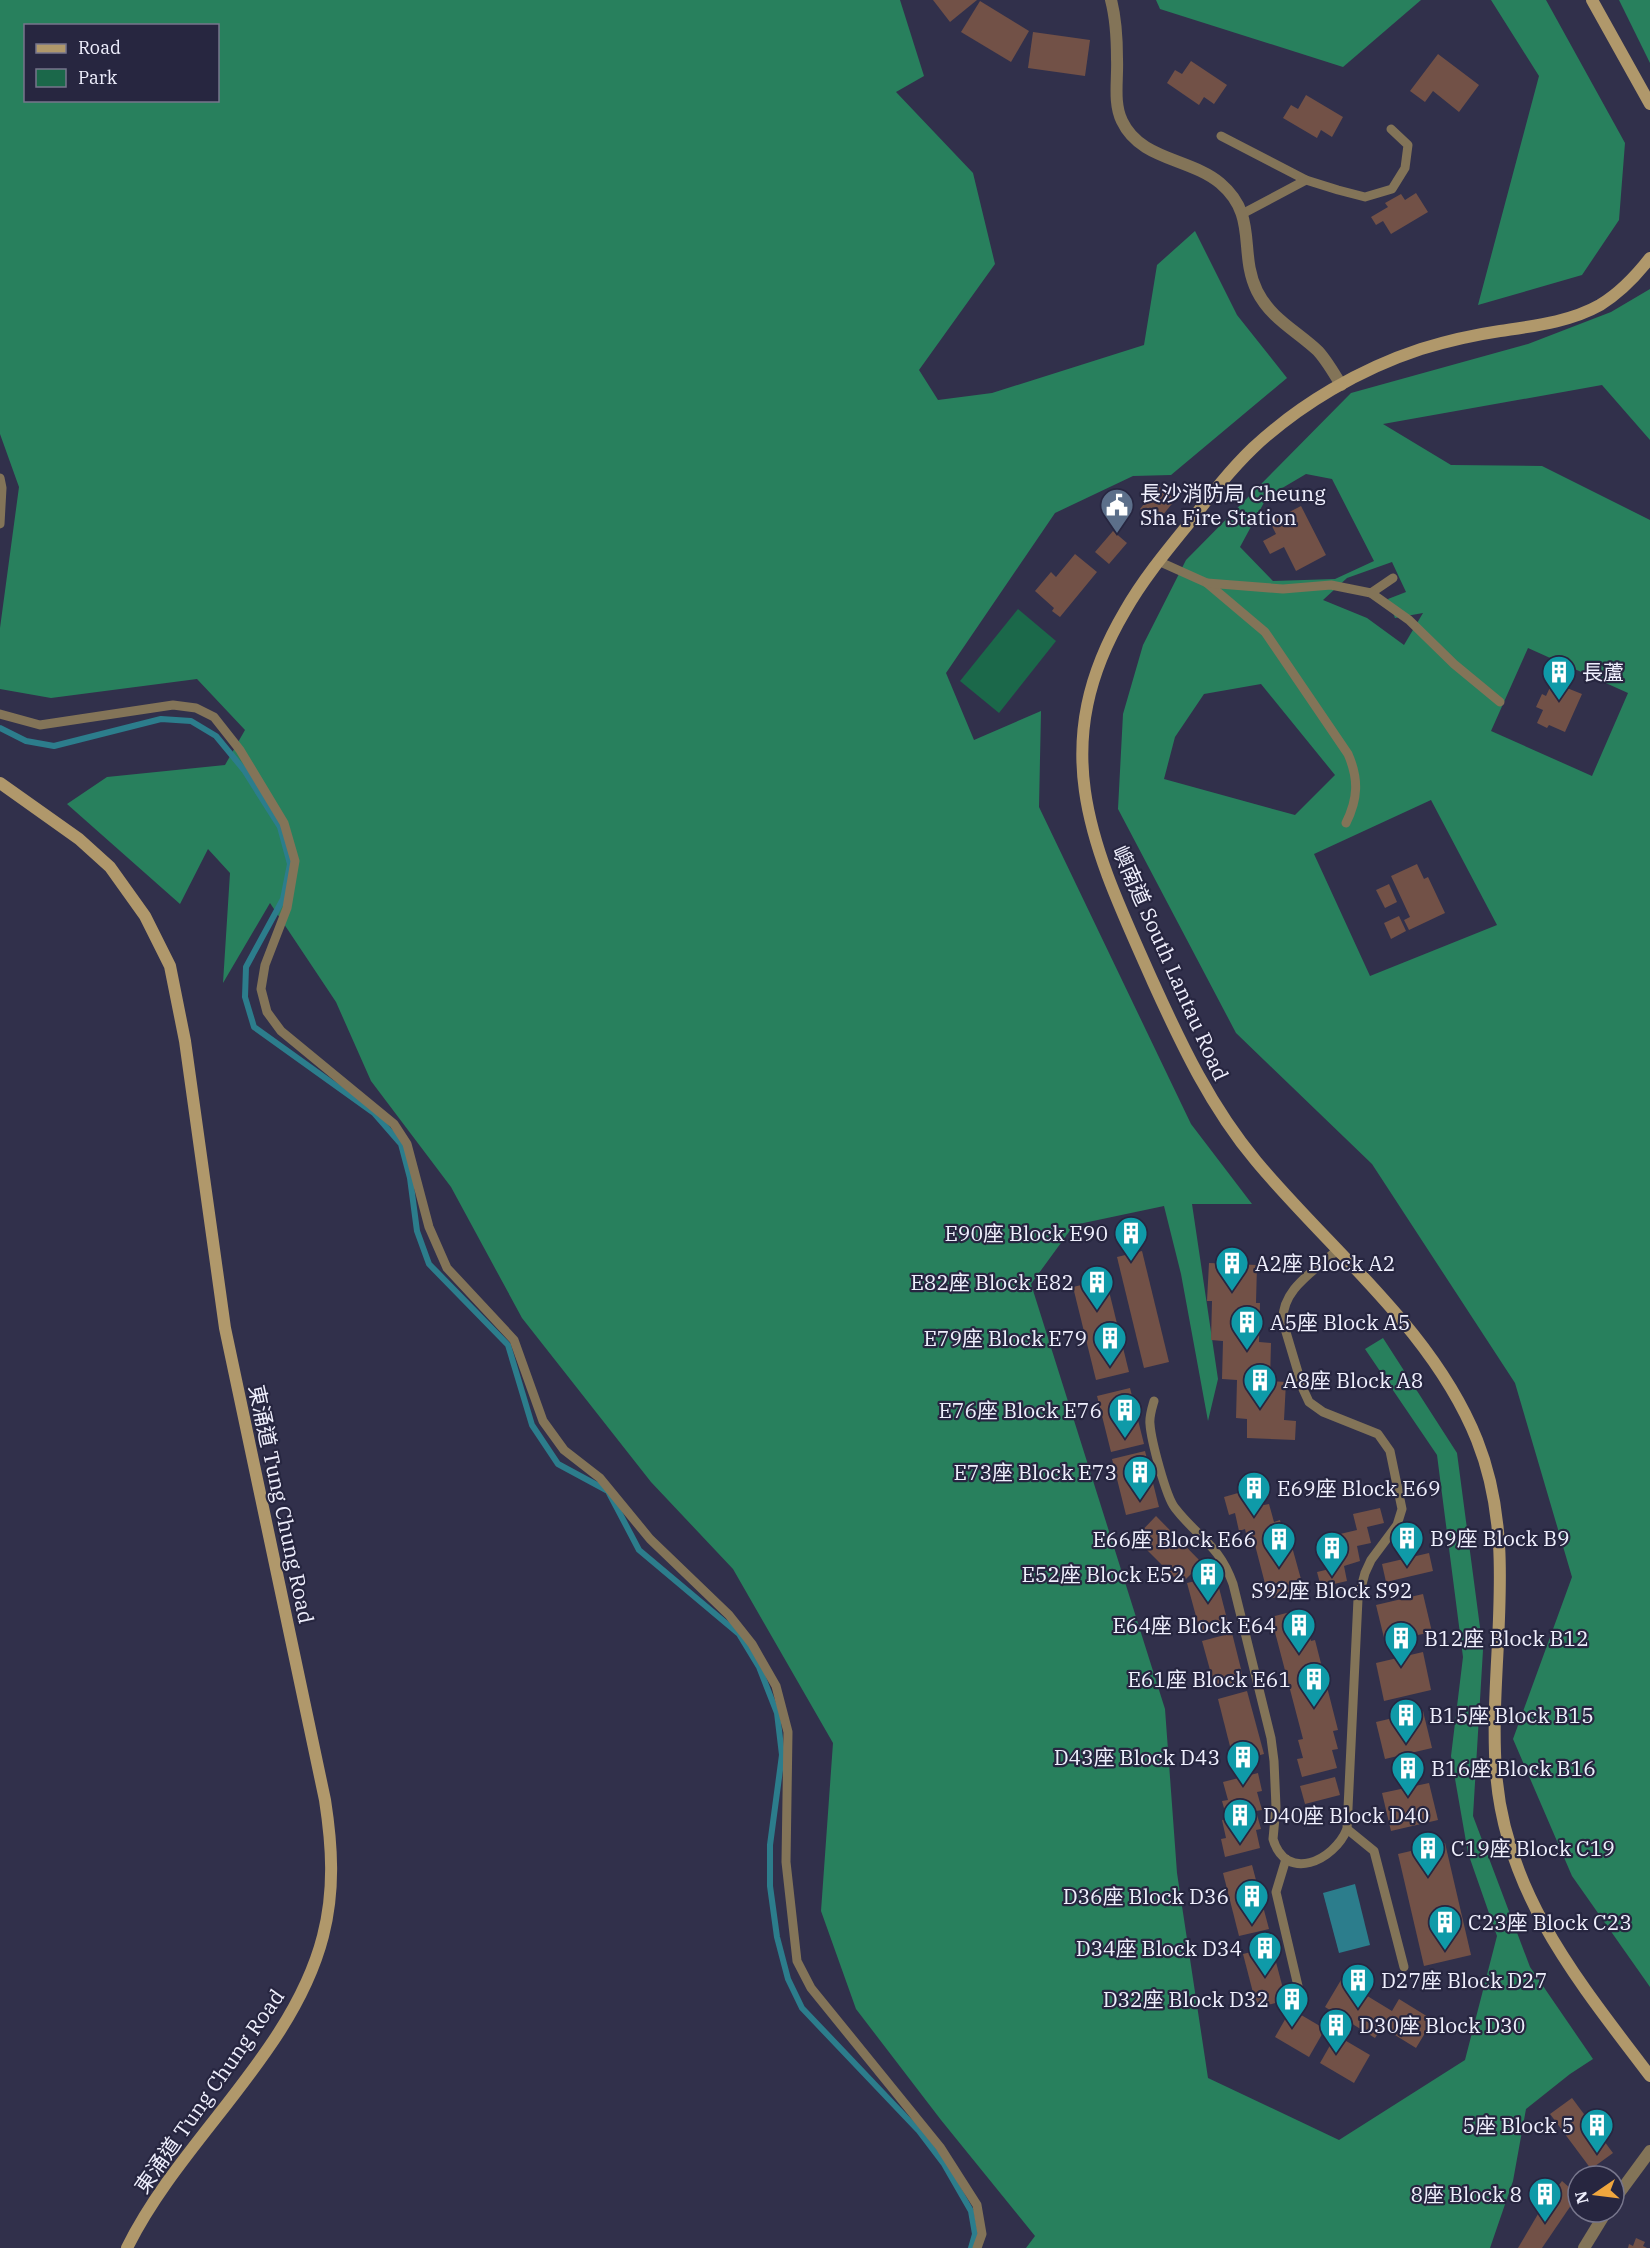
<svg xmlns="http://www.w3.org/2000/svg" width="1650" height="2248" font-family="'IBM Plex Serif','Noto Sans TC',serif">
  <rect width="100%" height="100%" fill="#31304b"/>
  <polygon fill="#1b684a" points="1018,609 1056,641 999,713 960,681"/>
  <g fill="#28805d" fill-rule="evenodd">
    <path d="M0,0h900l24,76 -28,16 77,81 22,91 -76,106 19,30 54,-7 152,-48 13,-80 38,-34 42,84 50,63 -116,97 -38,1 -78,37 -109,160 28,67 67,-29 -2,96 152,317 61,80h-60l26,175 -10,42 -27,-147 -17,-68 -90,19 -43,59 134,425 12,164 31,205 131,62 126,-80 32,-124 -29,-83 -17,-97 12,-99 -26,-202 -72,-106 18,-11 74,115 26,197 -10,166 57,151 63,92 -23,15 -44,35 -13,72 -23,67h-464l9,-12 -94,-116 -85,-111 -35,-98 12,-168 -100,-174 -82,-87 -129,-164 -71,-131 -80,-106 -35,-79 -66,-99 -47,80 7,-110 -22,-24 -28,55 -113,-100 40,-27 118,-12 20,-35 -48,-51 -146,19 -51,-9v-61l19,-141 -19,-53zM26,26h192v74h-192z"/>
    <polygon points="1156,0 1421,0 1343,67 1160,9"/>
    <polygon points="1491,0 1546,0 1625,143 1619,220 1582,275 1478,305 1539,76"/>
    <polygon points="1619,0 1650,0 1650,63"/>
    <path d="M1650,289v151l-48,-55 -219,39 68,41 91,1 108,54v1467l-78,-111 -59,-137 59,-162 -57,-194 -143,-219 -136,-131 -118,-224 5,-95 20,-69 43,-85 165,-167 177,-49 83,-32zM1306,474l26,5 42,82 -39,18 -62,2 -33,-34 27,-50zM1392,562l14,30 -18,7 7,19 28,-5 -19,32 -37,-27 -44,-18 24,-22zM1528,648l100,45 -36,83 -101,-45zM1261,684l74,91 -40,40 -131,-36 11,-42 29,-43zM1431,800l66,125 -127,51 -56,-122z"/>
  </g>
  <polygon fill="#2c7d8c" points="1355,1884 1370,1945 1339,1953 1323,1893"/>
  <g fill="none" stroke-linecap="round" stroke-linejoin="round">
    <polyline stroke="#2c7d8c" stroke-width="6" points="0,728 26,741 54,746 161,719 191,721 216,736 244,770 280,827 290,864 283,899 246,967 245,997 254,1027 374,1113 401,1144 410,1178 417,1231 429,1264 508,1345 532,1425 558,1464 608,1491 639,1550 739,1634 759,1667 777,1713 782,1755 770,1845 770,1886 777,1937 788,1979 802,2008 919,2131 944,2164 971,2211 975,2234 971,2248"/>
  </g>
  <g fill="#725147">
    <polygon points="933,0 977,0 950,22"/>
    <polygon points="980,1 1029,31 1011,62 961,32"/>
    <polygon points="1033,32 1090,40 1085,76 1028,68"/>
    <polygon points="1438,54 1479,85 1459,112 1433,91 1425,102 1410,91"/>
    <polygon points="1191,61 1227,85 1214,104 1204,97 1199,105 1167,83 1175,70 1182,74"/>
    <polygon points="1306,95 1343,117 1332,137 1321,130 1317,138 1283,118 1291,105 1298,109"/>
    <polygon points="1416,193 1428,212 1391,234 1383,221 1376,225 1371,217 1388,207 1385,203 1401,194 1405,200"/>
    <polygon points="1158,486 1176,499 1157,522 1140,509"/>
    <polygon points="1301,506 1326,555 1296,571 1284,547 1270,554 1263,541 1276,534 1270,522"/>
    <polygon points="1113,531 1127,543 1109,564 1095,552"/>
    <polygon points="1075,554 1097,572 1060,617 1052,611 1054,608 1035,591 1051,572 1056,577"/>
    <polygon points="1557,672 1571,679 1567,688 1582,694 1565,732 1549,725 1547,728 1537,723 1543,710 1536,707 1542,694 1546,696"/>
    <polygon points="1417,864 1424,879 1428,877 1445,913 1409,930 1404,920 1410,917 1391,876"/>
    <polygon points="1389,884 1397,902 1385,908 1376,890"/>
    <polygon points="1399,916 1406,931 1391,939 1384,923"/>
    <polygon points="1142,1251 1169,1362 1144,1368 1117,1257"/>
    <polygon points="1209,1263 1257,1265 1256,1303 1260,1303 1259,1342 1271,1343 1270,1381 1286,1382 1284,1420 1296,1421 1295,1440 1247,1438 1247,1419 1236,1418 1237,1380 1222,1379 1223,1341 1211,1340 1212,1301 1207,1301"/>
    <polygon points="1106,1279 1129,1372 1096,1380 1073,1287"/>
    <polygon points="1130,1388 1144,1444 1111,1452 1097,1396"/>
    <polygon points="1145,1451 1159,1507 1126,1515 1112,1459"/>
    <polygon points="1259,1487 1264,1505 1269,1504 1274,1522 1280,1520 1284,1538 1289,1536 1304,1590 1269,1599 1255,1545 1249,1547 1245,1529 1239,1531 1235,1513 1229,1515 1224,1497"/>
    <polygon points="1380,1508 1384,1523 1367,1527 1371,1543 1357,1546 1360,1561 1344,1566 1347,1581 1321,1587 1317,1572 1334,1568 1330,1553 1344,1549 1340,1534 1357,1530 1353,1514"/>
    <polygon points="1156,1516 1202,1563 1181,1584 1135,1538"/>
    <polygon points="1429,1553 1433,1571 1386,1582 1382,1564"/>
    <polygon points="1216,1576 1228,1623 1200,1631 1187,1583"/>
    <polygon points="1423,1594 1432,1632 1385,1642 1376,1605"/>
    <polygon points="1302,1609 1311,1641 1315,1640 1338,1730 1333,1731 1338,1749 1332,1750 1337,1768 1302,1777 1297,1759 1303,1758 1298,1740 1303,1739 1271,1617"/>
    <polygon points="1232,1633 1244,1681 1215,1688 1202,1641"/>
    <polygon points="1423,1652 1431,1690 1384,1701 1376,1663"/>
    <polygon points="1247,1691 1264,1754 1234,1762 1218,1699"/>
    <polygon points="1423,1711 1432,1748 1385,1759 1376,1722"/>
    <polygon points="1258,1773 1262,1791 1257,1792 1262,1810 1256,1811 1261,1829 1256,1830 1260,1848 1225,1857 1221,1839 1226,1838 1222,1820 1227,1819 1222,1801 1228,1800 1223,1782"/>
    <polygon points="1335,1777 1340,1795 1305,1804 1300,1786"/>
    <polygon points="1429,1783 1438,1820 1391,1831 1382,1793"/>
    <polygon points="1445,1843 1471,1955 1424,1966 1398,1854"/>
    <polygon points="1252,1865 1269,1929 1239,1936 1223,1873"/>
    <polygon points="1272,1947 1286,2000 1257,2008 1243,1954"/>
    <polygon points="1341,1980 1392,2011 1399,1999 1433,2020 1416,2048 1382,2027 1375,2038 1325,2007"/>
    <polygon points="1291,2009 1325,2029 1309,2057 1275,2037"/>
    <polygon points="1336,2035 1370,2055 1354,2083 1320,2063"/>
    <polygon points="1572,2098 1613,2153 1591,2169 1550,2114"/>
    <polygon points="1562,2181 1578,2195 1542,2248 1518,2248 1541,2209"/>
    <polygon points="1636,2238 1645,2242 1643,2246 1647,2248 1628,2248 1629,2244 1633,2246"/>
  </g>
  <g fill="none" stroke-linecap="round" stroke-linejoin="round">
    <g stroke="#837458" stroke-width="9">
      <polyline points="1221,136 1306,180 1338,190 1365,197 1392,189 1405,168 1408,145 1391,129"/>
      <polyline points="1242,214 1306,180"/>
      <polyline points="0,478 2,488 0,524"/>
      <path d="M1158,561l49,22 58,49 83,122c11,25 10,45 -2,69"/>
      <polyline points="1207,583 1283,589 1331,585 1371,593 1393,578"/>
      <polyline points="1371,593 1409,620 1454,664 1500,702"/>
      <polyline points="0,714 40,725 173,705 196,708 214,717 240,750 284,823 295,861 287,908 265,965 261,989 267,1012 281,1031 394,1124 407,1144 429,1227 447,1268 514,1340 543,1421 564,1450 600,1478 650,1539 729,1615 752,1644 776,1686 788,1732 786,1862 797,1961 811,1988 940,2147 977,2205 982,2234 977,2248"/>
      <path d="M1154,1401c-2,7 -5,16 -4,23 1,16 16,73 25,84 23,30 44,36 58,76l38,154 3,23 2,46 -3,32c13,44 61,22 74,-10l11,-230 7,-26 6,-13 26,-35 5,-16 -12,-58 -12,-17 -55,-22 -14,-10 -6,-13 -20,-67c-2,-33 32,-51 54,-72"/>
      <polyline points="1347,1829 1374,1851 1404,1967"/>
      <polyline points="1286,1859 1276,1892 1298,1986"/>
    </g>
    <g stroke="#837458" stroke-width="12">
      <path d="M1111,0c5,19 6,39 6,59 1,20 -4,44 5,62 18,39 68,37 98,62 39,33 18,69 37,108 14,28 40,40 61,60 9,10 16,22 23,34"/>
      <polyline points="1614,2200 1650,2151"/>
      <polyline points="1584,2248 1606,2212"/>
    </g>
    <g stroke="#b0986b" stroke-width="12">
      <polyline points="1592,0 1650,104"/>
      <path d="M1650,258c-14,18 -30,35 -50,47 -30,17 -67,21 -100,26 -27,4 -53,10 -79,18 -61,20 -121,55 -168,99 -25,24 -46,52 -67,79 -22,27 -44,54 -61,84 -82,139 -31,238 28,371 29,64 58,125 103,179 75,90 177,169 221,279 43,107 11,221 19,332 9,122 83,210 154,304"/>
      <path d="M0,783l79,56 31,28 35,49 25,50 15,75 40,287 100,472c7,45 10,90 -2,136 -30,117 -143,204 -196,312"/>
    </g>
  </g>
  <defs>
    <symbol id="civic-pin" viewBox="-11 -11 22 30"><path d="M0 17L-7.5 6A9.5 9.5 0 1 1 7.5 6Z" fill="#5c6f8a" stroke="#272640"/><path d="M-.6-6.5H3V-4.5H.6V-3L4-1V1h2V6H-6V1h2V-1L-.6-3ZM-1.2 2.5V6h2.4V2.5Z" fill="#fff"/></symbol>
    <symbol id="building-pin" viewBox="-11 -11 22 30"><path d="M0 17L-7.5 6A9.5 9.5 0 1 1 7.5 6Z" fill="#0f9aa8" stroke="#272640"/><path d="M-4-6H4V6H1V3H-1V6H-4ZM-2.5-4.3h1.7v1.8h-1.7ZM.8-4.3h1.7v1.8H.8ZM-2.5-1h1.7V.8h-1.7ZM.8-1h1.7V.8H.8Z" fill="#fff"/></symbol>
  </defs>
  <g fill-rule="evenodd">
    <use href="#civic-pin" x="1098" y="486" width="38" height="52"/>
    <use href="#building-pin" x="1540" y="653" width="38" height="52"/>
    <use href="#building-pin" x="1112" y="1214" width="38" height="52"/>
    <use href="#building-pin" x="1213" y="1244" width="38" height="52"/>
    <use href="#building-pin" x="1078" y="1263" width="38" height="52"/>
    <use href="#building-pin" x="1228" y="1303" width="38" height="52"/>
    <use href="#building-pin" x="1091" y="1319" width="38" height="52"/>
    <use href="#building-pin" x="1241" y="1361" width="38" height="52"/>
    <use href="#building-pin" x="1106" y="1391" width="38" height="52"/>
    <use href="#building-pin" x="1121" y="1453" width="38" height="52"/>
    <use href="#building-pin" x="1235" y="1469" width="38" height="52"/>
    <use href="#building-pin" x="1388" y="1519" width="38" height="52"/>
    <use href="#building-pin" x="1260" y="1520" width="38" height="52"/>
    <use href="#building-pin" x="1313" y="1529" width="38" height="52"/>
    <use href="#building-pin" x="1189" y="1555" width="38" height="52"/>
    <use href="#building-pin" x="1280" y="1606" width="38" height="52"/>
    <use href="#building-pin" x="1382" y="1619" width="38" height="52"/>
    <use href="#building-pin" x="1295" y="1660" width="38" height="52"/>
    <use href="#building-pin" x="1387" y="1696" width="38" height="52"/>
    <use href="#building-pin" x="1224" y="1738" width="38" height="52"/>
    <use href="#building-pin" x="1389" y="1749" width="38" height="52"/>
    <use href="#building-pin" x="1221" y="1796" width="38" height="52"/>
    <use href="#building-pin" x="1409" y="1829" width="38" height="52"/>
    <use href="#building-pin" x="1233" y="1877" width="38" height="52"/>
    <use href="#building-pin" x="1426" y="1903" width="38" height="52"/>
    <use href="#building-pin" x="1246" y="1929" width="38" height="52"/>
    <use href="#building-pin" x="1339" y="1961" width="38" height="52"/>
    <use href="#building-pin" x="1273" y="1980" width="38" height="52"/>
    <use href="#building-pin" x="1317" y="2006" width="38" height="52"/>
    <use href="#building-pin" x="1578" y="2106" width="38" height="52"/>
    <use href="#building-pin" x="1526" y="2175" width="38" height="52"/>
  </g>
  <g text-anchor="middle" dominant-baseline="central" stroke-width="4.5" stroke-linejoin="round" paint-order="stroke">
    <g font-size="21" fill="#efeffd" stroke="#272640" text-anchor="start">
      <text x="1140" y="493">長沙消防局 Cheung<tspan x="1140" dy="24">Sha Fire Station</tspan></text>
      <text x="1582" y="672">長蘆</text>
      <text x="1108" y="1233" text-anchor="end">E90座 Block E90</text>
      <text x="1255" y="1263">A2座 Block A2</text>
      <text x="1074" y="1282" text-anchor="end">E82座 Block E82</text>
      <text x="1270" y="1322">A5座 Block A5</text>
      <text x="1087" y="1338" text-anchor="end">E79座 Block E79</text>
      <text x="1283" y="1380">A8座 Block A8</text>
      <text x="1102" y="1410" text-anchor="end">E76座 Block E76</text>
      <text x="1117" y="1472" text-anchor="end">E73座 Block E73</text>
      <text x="1277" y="1488">E69座 Block E69</text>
      <text x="1430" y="1538">B9座 Block B9</text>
      <text x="1256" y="1539" text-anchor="end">E66座 Block E66</text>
      <text x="1185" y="1574" text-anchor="end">E52座 Block E52</text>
      <text x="1332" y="1590" text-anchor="middle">S92座 Block S92</text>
      <text x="1276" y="1625" text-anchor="end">E64座 Block E64</text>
      <text x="1424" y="1638">B12座 Block B12</text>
      <text x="1291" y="1679" text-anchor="end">E61座 Block E61</text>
      <text x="1429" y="1715">B15座 Block B15</text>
      <text x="1220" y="1757" text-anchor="end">D43座 Block D43</text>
      <text x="1431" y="1768">B16座 Block B16</text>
      <text x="1263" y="1815">D40座 Block D40</text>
      <text x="1451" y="1848">C19座 Block C19</text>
      <text x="1229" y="1896" text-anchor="end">D36座 Block D36</text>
      <text x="1468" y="1922">C23座 Block C23</text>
      <text x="1242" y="1948" text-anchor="end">D34座 Block D34</text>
      <text x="1381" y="1980">D27座 Block D27</text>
      <text x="1269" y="1999" text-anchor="end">D32座 Block D32</text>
      <text x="1359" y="2025">D30座 Block D30</text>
      <text x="1574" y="2125" text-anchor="end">5座 Block 5</text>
      <text x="1522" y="2194" text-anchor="end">8座 Block 8</text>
    </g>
    <g font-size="21" fill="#efeffd" stroke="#272640">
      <text transform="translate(1171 963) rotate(66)">嶼南道 South Lantau Road</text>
      <text transform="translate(282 1504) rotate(78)">東涌道 Tung Chung Road</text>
      <text transform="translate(209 2091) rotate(-55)">東涌道 Tung Chung Road</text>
    </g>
  </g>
  <rect x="24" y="24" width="195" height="78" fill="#272640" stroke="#77768c" stroke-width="1.5"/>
  <rect x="36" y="44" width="30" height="9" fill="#b0986b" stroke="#77768c" stroke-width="1.5"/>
  <text x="78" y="54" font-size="18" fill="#efeffd">Road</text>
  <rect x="36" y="69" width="30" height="18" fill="#1b684a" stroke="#77768c" stroke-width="1.5"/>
  <text x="78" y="84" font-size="18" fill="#efeffd">Park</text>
  <g transform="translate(1596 2194) rotate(256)"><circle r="28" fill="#272640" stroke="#77768c" stroke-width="1.5"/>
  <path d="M0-4.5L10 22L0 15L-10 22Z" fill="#f0a63e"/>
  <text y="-9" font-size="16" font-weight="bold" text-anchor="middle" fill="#efeffd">N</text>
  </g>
</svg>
